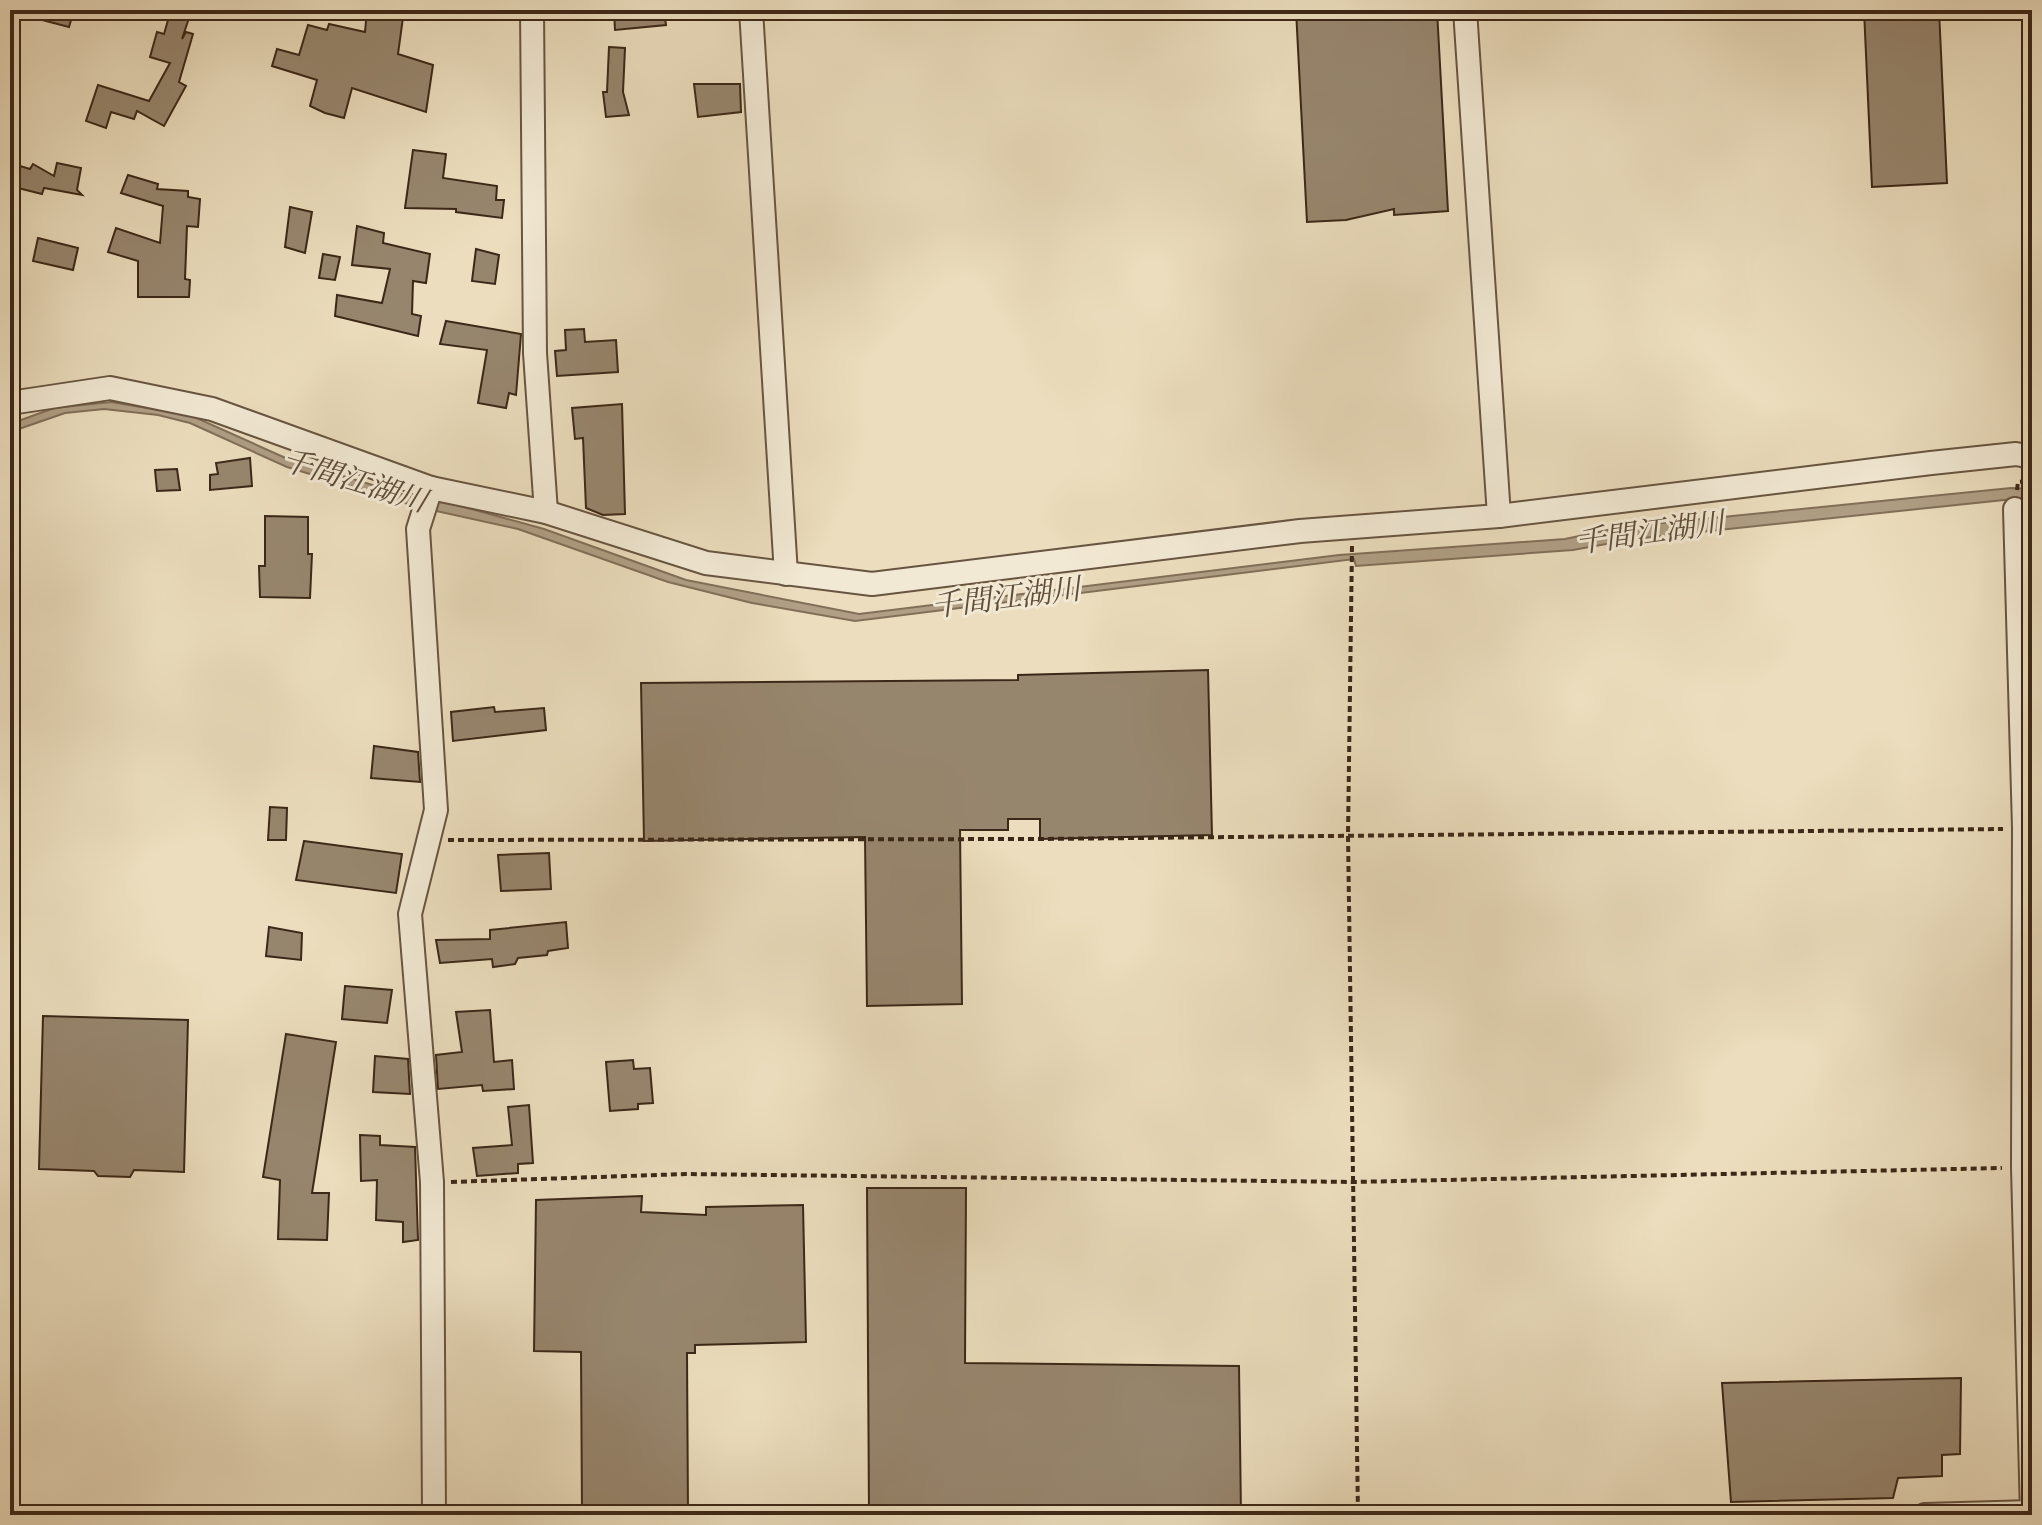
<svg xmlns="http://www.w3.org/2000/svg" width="2042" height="1525" font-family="'IM FELL DW Pica','Noto Serif JP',serif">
  <rect width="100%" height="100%" fill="#ebddbd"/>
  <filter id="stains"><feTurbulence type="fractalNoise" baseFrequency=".0025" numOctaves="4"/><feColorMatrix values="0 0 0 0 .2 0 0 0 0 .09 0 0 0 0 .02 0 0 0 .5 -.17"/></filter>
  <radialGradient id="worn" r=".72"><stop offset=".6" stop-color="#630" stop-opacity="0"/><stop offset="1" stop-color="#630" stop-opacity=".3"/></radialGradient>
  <polygon fill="#b09f85" stroke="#826f59" stroke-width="2" points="111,402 190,415 290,460 422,500 446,502 544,529 686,580 859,614 1339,555 1565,539 1622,527 2011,488 2032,489 2032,497 1634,539 1573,550 1356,566 1354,559 855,621 752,603 668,582 518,529 418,507 287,467 190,423 158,415 104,409 65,413 10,432 10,424 54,408"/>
  <g fill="#97866e" stroke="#3c2818" stroke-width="2">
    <polygon points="24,10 74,10 69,27 23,15"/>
    <polygon points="171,10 190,15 182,39 186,32 193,34 179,82 186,86 164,126 137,111 134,119 111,112 106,128 86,121 98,85 149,101 170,63 150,57 157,32 164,34"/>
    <polygon points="367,10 404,10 398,54 433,65 426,112 352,88 344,118 325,113 310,106 317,80 272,66 277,49 299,55 308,25 327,30 329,24 365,32"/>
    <polygon points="614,10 664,10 666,25 615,30"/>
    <polygon points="1296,10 1437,10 1448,211 1394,215 1394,209 1346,220 1307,222"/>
    <polygon points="1864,10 1939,10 1947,183 1872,187"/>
    <polygon points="609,47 625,48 623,92 629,115 606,117 603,92 607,92"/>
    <polygon points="694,84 740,84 741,112 698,117"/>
    <polygon points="413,150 446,154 443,178 497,186 496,200 504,200 502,218 456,212 456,209 405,208"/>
    <polygon points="57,163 81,168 77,190 82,195 44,188 42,194 14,187 20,166 30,169 33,164 54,176"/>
    <polygon points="128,175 158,184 157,189 188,191 188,197 200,199 198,227 187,226 185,279 190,280 189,297 138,297 138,261 108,252 116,228 160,243 163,206 121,193"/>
    <polygon points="290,207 312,212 305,253 285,247"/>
    <polygon points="357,226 384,233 383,243 430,254 426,283 413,281 412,314 421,316 418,336 335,316 337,295 382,303 390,269 352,265"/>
    <polygon points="38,238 78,248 73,270 33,261"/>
    <polygon points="476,249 499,255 495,284 472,281"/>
    <polygon points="323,254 340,257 335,280 319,278"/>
    <polygon points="446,321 521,334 516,395 509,393 506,408 478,403 487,350 440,344"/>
    <polygon points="584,329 585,342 616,340 618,372 557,376 555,351 566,350 565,330"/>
    <polygon points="622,404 625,514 603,515 586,508 583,438 575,439 572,408"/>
    <polygon points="250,458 252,486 210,490 210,475 218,474 216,463"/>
    <polygon points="177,469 180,490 157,491 155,470"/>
    <polygon points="265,516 308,517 308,554 312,554 310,598 260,597 259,566 265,566"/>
    <polygon points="1208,670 1212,835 1040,839 1040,819 1008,819 1008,830 960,830 962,1004 867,1006 865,837 644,841 641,683 1018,680 1018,675"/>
    <polygon points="494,707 495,712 544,708 546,730 453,741 451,712"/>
    <polygon points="374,746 418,752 420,782 371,778"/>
    <polygon points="270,807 287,808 286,840 268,840"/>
    <polygon points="304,841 402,854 396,893 296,880"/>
    <polygon points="549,853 551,889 501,891 498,855"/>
    <polygon points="566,922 568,948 548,951 547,955 518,958 515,964 493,967 492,959 440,963 436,940 490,939 490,930"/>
    <polygon points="269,927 302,933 301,960 266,956"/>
    <polygon points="345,986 392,990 387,1023 342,1019"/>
    <polygon points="490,1010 494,1062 512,1060 514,1089 483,1091 482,1085 438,1089 436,1055 462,1052 456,1012"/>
    <polygon points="43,1016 188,1020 184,1172 134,1170 130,1177 98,1176 94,1171 39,1169"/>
    <polygon points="286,1034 336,1042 312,1193 329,1193 327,1240 278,1239 280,1180 263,1177"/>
    <polygon points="375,1056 408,1059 410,1094 373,1092"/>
    <polygon points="633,1060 634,1069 650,1068 653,1103 638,1104 638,1109 610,1111 606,1062"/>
    <polygon points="529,1105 533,1163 518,1164 518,1173 477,1176 473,1148 512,1145 508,1107"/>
    <polygon points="360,1135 380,1136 380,1145 415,1147 418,1240 403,1242 403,1222 376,1220 377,1180 361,1181"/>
    <polygon points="867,1188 966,1188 965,1363 1239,1366 1241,1515 869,1515"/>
    <polygon points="642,1196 641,1212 706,1215 706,1207 803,1205 806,1342 695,1345 695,1353 687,1353 688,1515 582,1515 581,1352 534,1351 536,1200"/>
    <polygon points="1961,1378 1960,1454 1942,1455 1942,1476 1898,1478 1893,1498 1731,1502 1722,1383"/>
  </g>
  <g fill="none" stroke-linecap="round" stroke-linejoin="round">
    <defs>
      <g id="minor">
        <polyline points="532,10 535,353 546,512"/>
        <polyline points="751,10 786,574"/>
        <polyline points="1465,10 1499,516"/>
        <polyline points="10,403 110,388 212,409 431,488 546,512 706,563 872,584 1300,531 1499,516 1931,463 2016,454 2032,457"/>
        <polyline points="431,488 418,529 436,810 410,914 432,1182 434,1515"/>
        <polyline points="2015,509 2024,828 2023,1168 2032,1515"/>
        <polyline points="1925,1515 2032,1512"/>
      </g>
    </defs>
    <use href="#minor" stroke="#685541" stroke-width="26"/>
    <g stroke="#3c2818" stroke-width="4" stroke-dasharray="6 4" stroke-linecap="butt">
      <polyline points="2017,490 2018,482 2032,481"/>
      <polyline points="1352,546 1348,835 1358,1515"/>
      <polyline points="448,840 1040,839 2003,829"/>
      <polyline points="451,1182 686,1174 1353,1182 2002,1168"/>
    </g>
    <use href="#minor" stroke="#f2e9d4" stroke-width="22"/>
  </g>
  <g text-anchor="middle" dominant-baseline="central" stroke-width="6" stroke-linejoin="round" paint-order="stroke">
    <g font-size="30" font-style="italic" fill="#5f4c39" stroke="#f2e9d4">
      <text transform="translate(354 482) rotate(17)">千間江湖川</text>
      <text transform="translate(1650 534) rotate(-8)">千間江湖川</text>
      <text transform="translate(1006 599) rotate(-7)">千間江湖川</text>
    </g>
  </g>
  <rect width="2042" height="1525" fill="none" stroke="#ebddbd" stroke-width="40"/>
  <rect x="12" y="12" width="2018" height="1501" fill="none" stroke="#3c2818" stroke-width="4"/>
  <rect x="20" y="20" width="2002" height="1485" fill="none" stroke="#3c2818" stroke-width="2"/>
  <rect width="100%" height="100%" filter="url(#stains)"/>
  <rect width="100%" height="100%" fill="url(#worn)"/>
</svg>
